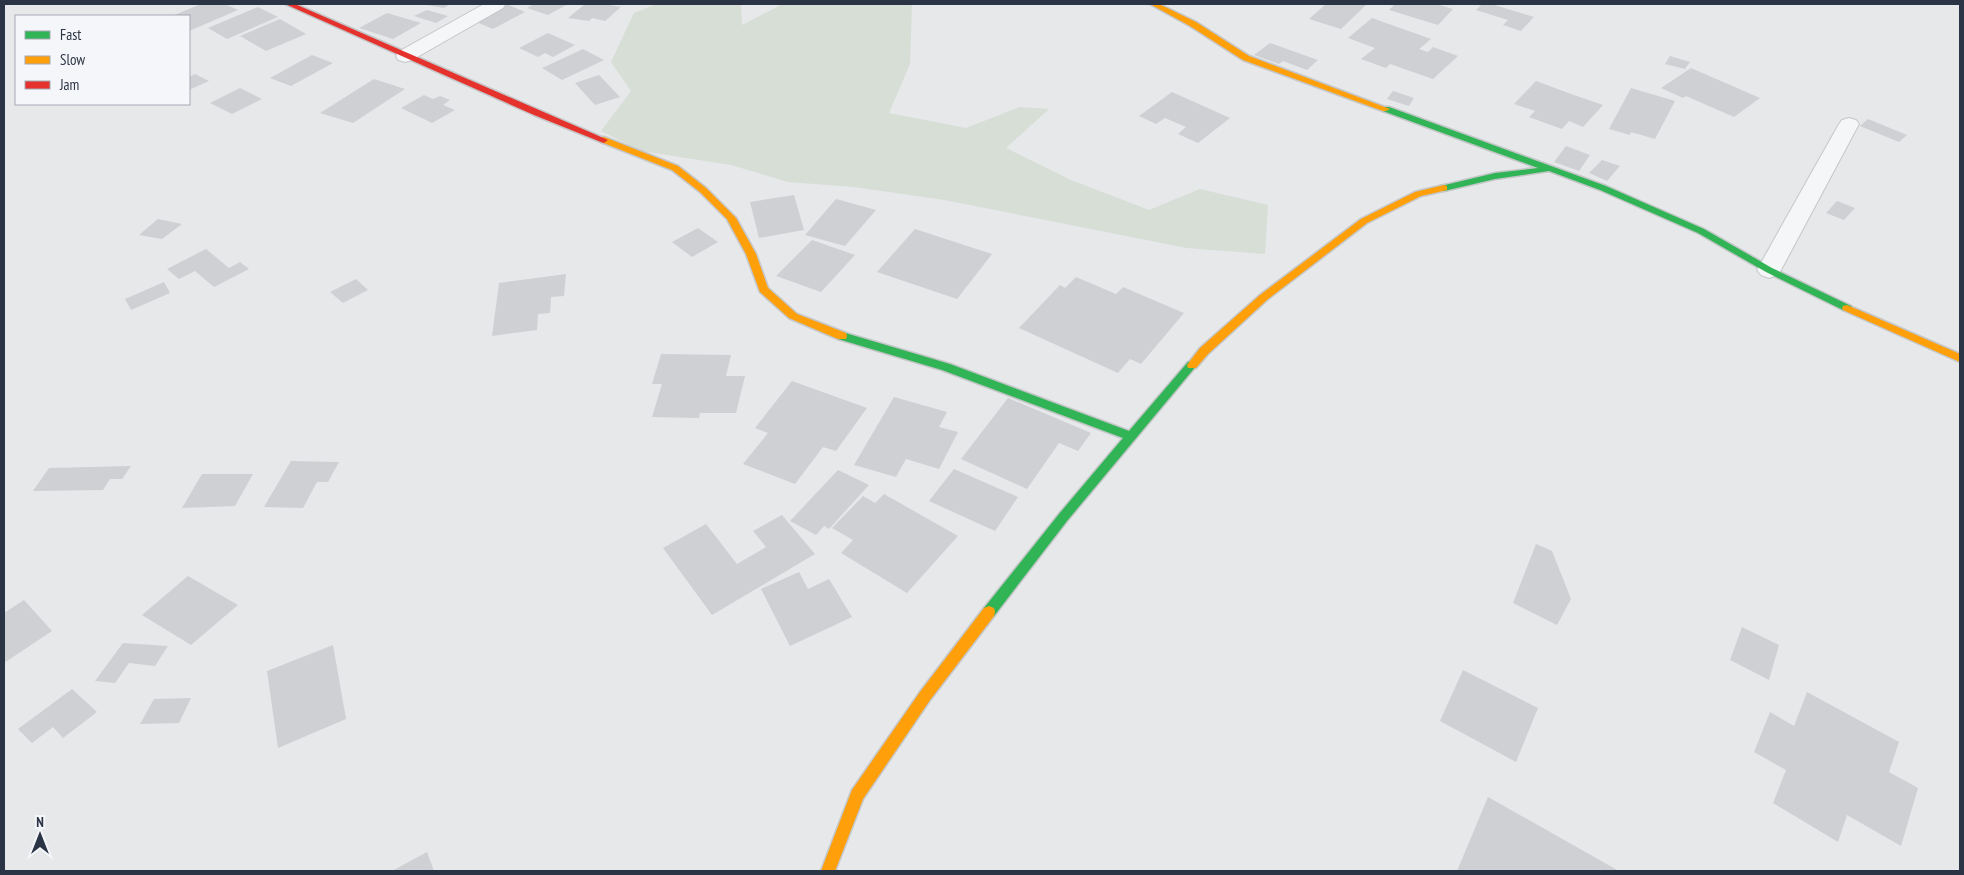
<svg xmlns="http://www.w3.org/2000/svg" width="1964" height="875" font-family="'PT Sans Narrow',sans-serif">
  <rect width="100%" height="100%" fill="#e6e8ea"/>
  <polygon fill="#d6ded6" points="657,4 741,4 742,25 783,4 912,4 910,64 889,113 966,128 1020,107 1049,109 1006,148 1071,180 1149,210 1200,189 1268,205 1265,254 1187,248 944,200 854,187 788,182 731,165 641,151 601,131 631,91 611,62 634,13"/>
  <g fill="#ced0d3">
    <polygon points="201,4 225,4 238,10 189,31 189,16 172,16"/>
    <polygon points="421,4 450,4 444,8"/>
    <polygon points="506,4 525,12 493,29 474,21"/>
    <polygon points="534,4 568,4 548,15 527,8"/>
    <polygon points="585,4 603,4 621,7 605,21 592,18 589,21 568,18"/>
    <polygon points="1326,4 1367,4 1341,29 1309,19"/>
    <polygon points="1395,4 1436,4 1453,9 1438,25 1389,10"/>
    <polygon points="1482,4 1491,4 1534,17 1521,31 1503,25 1508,20 1476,10"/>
    <polygon points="258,7 278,17 227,39 208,28"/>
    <polygon points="427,10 448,16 436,23 414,16"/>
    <polygon points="387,13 421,23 393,39 359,28"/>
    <polygon points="1372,18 1431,39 1419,49 1428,52 1433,47 1458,56 1433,79 1390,64 1386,68 1361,59 1375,48 1348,38"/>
    <polygon points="280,19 306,34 266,51 240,36"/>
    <polygon points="548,33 575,45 553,57 545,53 538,57 519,48"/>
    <polygon points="1270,43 1318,60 1307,70 1283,61 1279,64 1254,55"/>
    <polygon points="583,49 604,60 562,80 542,68"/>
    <polygon points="312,55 333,63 291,86 270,78"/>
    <polygon points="1670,56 1690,62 1685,69 1665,64"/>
    <polygon points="1691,68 1760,98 1734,117 1686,96 1683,98 1661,88"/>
    <polygon points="195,74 209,81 189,90 189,77"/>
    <polygon points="599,75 620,97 595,105 575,83"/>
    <polygon points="374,79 405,89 353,123 320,113"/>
    <polygon points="1536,81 1574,95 1603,105 1583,127 1569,121 1562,129 1529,117 1535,111 1514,104"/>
    <polygon points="240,88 262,99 232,114 210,103"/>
    <polygon points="1631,88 1675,101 1655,139 1631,132 1630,135 1609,129"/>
    <polygon points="1393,91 1414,98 1409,106 1387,99"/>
    <polygon points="1172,92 1230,118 1198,143 1178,134 1186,127 1165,118 1156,124 1139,116"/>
    <polygon points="424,95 433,99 440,96 450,100 443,105 455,110 432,123 401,108"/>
    <polygon points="1868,119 1907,135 1899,142 1860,126"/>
    <polygon points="1566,146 1590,155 1579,171 1554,162"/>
    <polygon points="1602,160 1620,166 1607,181 1589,173"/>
    <polygon points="794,195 804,230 759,238 750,202"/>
    <polygon points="836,199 876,210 845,246 805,235"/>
    <polygon points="1837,201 1855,208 1844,220 1826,213"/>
    <polygon points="158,219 182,224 162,239 139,235"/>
    <polygon points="698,228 718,242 692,257 672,242"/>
    <polygon points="915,229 992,254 957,299 877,272"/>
    <polygon points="812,240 855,255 821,292 776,276"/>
    <polygon points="206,249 229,268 240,262 249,269 214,287 195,271 179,279 167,269"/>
    <polygon points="566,274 564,296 551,297 550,313 538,314 537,330 492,336 499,283"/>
    <polygon points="1076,277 1116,294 1123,287 1184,313 1141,364 1130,359 1118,373 1019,328 1060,285 1065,288"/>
    <polygon points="356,279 368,290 343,303 330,292"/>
    <polygon points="164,282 170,293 131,310 125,299"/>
    <polygon points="661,354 731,355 726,376 745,376 736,413 700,413 699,418 652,417 662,384 652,384"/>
    <polygon points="792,381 867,408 836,451 823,447 795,484 743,464 768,433 755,428"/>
    <polygon points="894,397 947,412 939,427 958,432 939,469 906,459 896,477 854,465"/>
    <polygon points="1008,398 1091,433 1078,451 1059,443 1027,489 961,459"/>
    <polygon points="291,461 339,462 328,482 317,482 303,508 264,507"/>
    <polygon points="131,466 122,479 110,479 103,490 33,491 49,468"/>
    <polygon points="954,469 1018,497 995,531 929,501"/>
    <polygon points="838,470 869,485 829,529 824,526 816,535 790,521"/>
    <polygon points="202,474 253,474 235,506 182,508"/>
    <polygon points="884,494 958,536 907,593 841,553 853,540 832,528 863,496 875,503"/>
    <polygon points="782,515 815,554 712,615 663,548 706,524 737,564 766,547 753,531"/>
    <polygon points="1536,544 1552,551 1571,599 1557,625 1513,603"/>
    <polygon points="799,572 808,589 829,579 852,617 790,646 761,589"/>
    <polygon points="188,576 238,605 191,645 142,615"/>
    <polygon points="24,600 52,631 4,663 4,613"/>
    <polygon points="1742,627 1779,645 1769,680 1730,660"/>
    <polygon points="123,643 168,646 155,666 129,663 115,683 95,681"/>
    <polygon points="333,645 346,719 278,748 267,671"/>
    <polygon points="1463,670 1538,708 1516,762 1440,721"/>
    <polygon points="72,689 97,712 63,738 53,727 32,743 18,729"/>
    <polygon points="1807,692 1899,742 1889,772 1918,788 1901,846 1847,815 1838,842 1773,803 1786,770 1754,752 1770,712 1794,726"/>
    <polygon points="191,698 179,723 140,724 154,699"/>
    <polygon points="1488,797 1619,871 1457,871"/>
    <polygon points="427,852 434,871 392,871"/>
  </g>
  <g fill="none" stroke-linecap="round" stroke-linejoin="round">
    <defs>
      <g id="street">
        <polygon points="484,4 506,4 503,8 412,60 405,62 398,60 396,56 398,52"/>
        <polygon points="1849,118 1856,120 1859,124 1781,270 1777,275 1769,278 1761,275 1757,270 1839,124 1842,120"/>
      </g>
      <g id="fast">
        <polygon points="1383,107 1389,107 1606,186 1704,229 1772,268 1851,306 1852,308 1847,311 1843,310 1766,272 1698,233 1600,190 1549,171 1495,179 1444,191 1441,190 1441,186 1495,173 1538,168 1383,111"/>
        <polygon points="842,332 950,364 1129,431 1188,362 1192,361 1197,365 1067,521 994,616 989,618 984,616 983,612 984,608 1059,514 1123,438 942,370 838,339 837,336"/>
      </g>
      <g id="slow">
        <polygon points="1150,4 1159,4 1196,22 1249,56 1390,109 1386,111 1383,111 1243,60 1190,26"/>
        <polygon points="604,137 678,166 706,188 736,218 756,254 768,288 797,314 846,333 847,336 846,339 838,339 789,318 760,292 746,254 727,219 700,192 672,170 601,142 601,138"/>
        <polygon points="1444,185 1447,186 1447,190 1421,196 1367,223 1268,299 1208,354 1196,368 1188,368 1187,365 1200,348 1260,295 1361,219 1415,192"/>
        <polygon points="1847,305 1960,354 1960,362 1843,310 1842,308 1843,306"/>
        <polygon points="989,606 994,608 995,612 994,616 930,700 863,799 835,871 821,871 852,790 920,692 984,608"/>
      </g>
      <polygon id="jam" points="285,4 295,4 608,140 604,143 601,142 534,115"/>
    </defs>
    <use href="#street" stroke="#c4c6c8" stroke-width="2"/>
    <use href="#fast" stroke="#c4c6c8" stroke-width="3"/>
    <use href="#slow" stroke="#c4c6c8" stroke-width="3"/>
    <use href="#jam" stroke="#c4c6c8" stroke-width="3"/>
    <use href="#street" fill="#f5f6f7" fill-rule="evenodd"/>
    <use href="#fast" fill="#30b455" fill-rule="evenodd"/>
    <use href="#slow" fill="#ff9f0a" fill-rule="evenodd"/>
    <use href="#jam" fill="#e5322d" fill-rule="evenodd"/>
  </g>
  <rect width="1964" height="875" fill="none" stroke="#2b3445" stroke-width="10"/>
  <rect x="15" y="15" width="175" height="90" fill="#f4f6f9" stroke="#a4a8b1"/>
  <rect x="25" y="31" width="25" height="8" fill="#30b455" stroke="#a4a8b1"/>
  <text x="60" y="40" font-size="15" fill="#2b3445">Fast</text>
  <rect x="25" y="56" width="25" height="8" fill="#ff9f0a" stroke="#a4a8b1"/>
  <text x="60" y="65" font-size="15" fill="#2b3445">Slow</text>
  <rect x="25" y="81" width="25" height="8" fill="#e5322d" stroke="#a4a8b1"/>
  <text x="60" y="90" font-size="15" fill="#2b3445">Jam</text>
  <g transform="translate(40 835)" stroke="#f4f6f9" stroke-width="4" paint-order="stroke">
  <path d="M0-4L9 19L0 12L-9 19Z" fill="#2b3445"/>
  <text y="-8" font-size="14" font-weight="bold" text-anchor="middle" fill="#2b3445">N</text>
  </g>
</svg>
